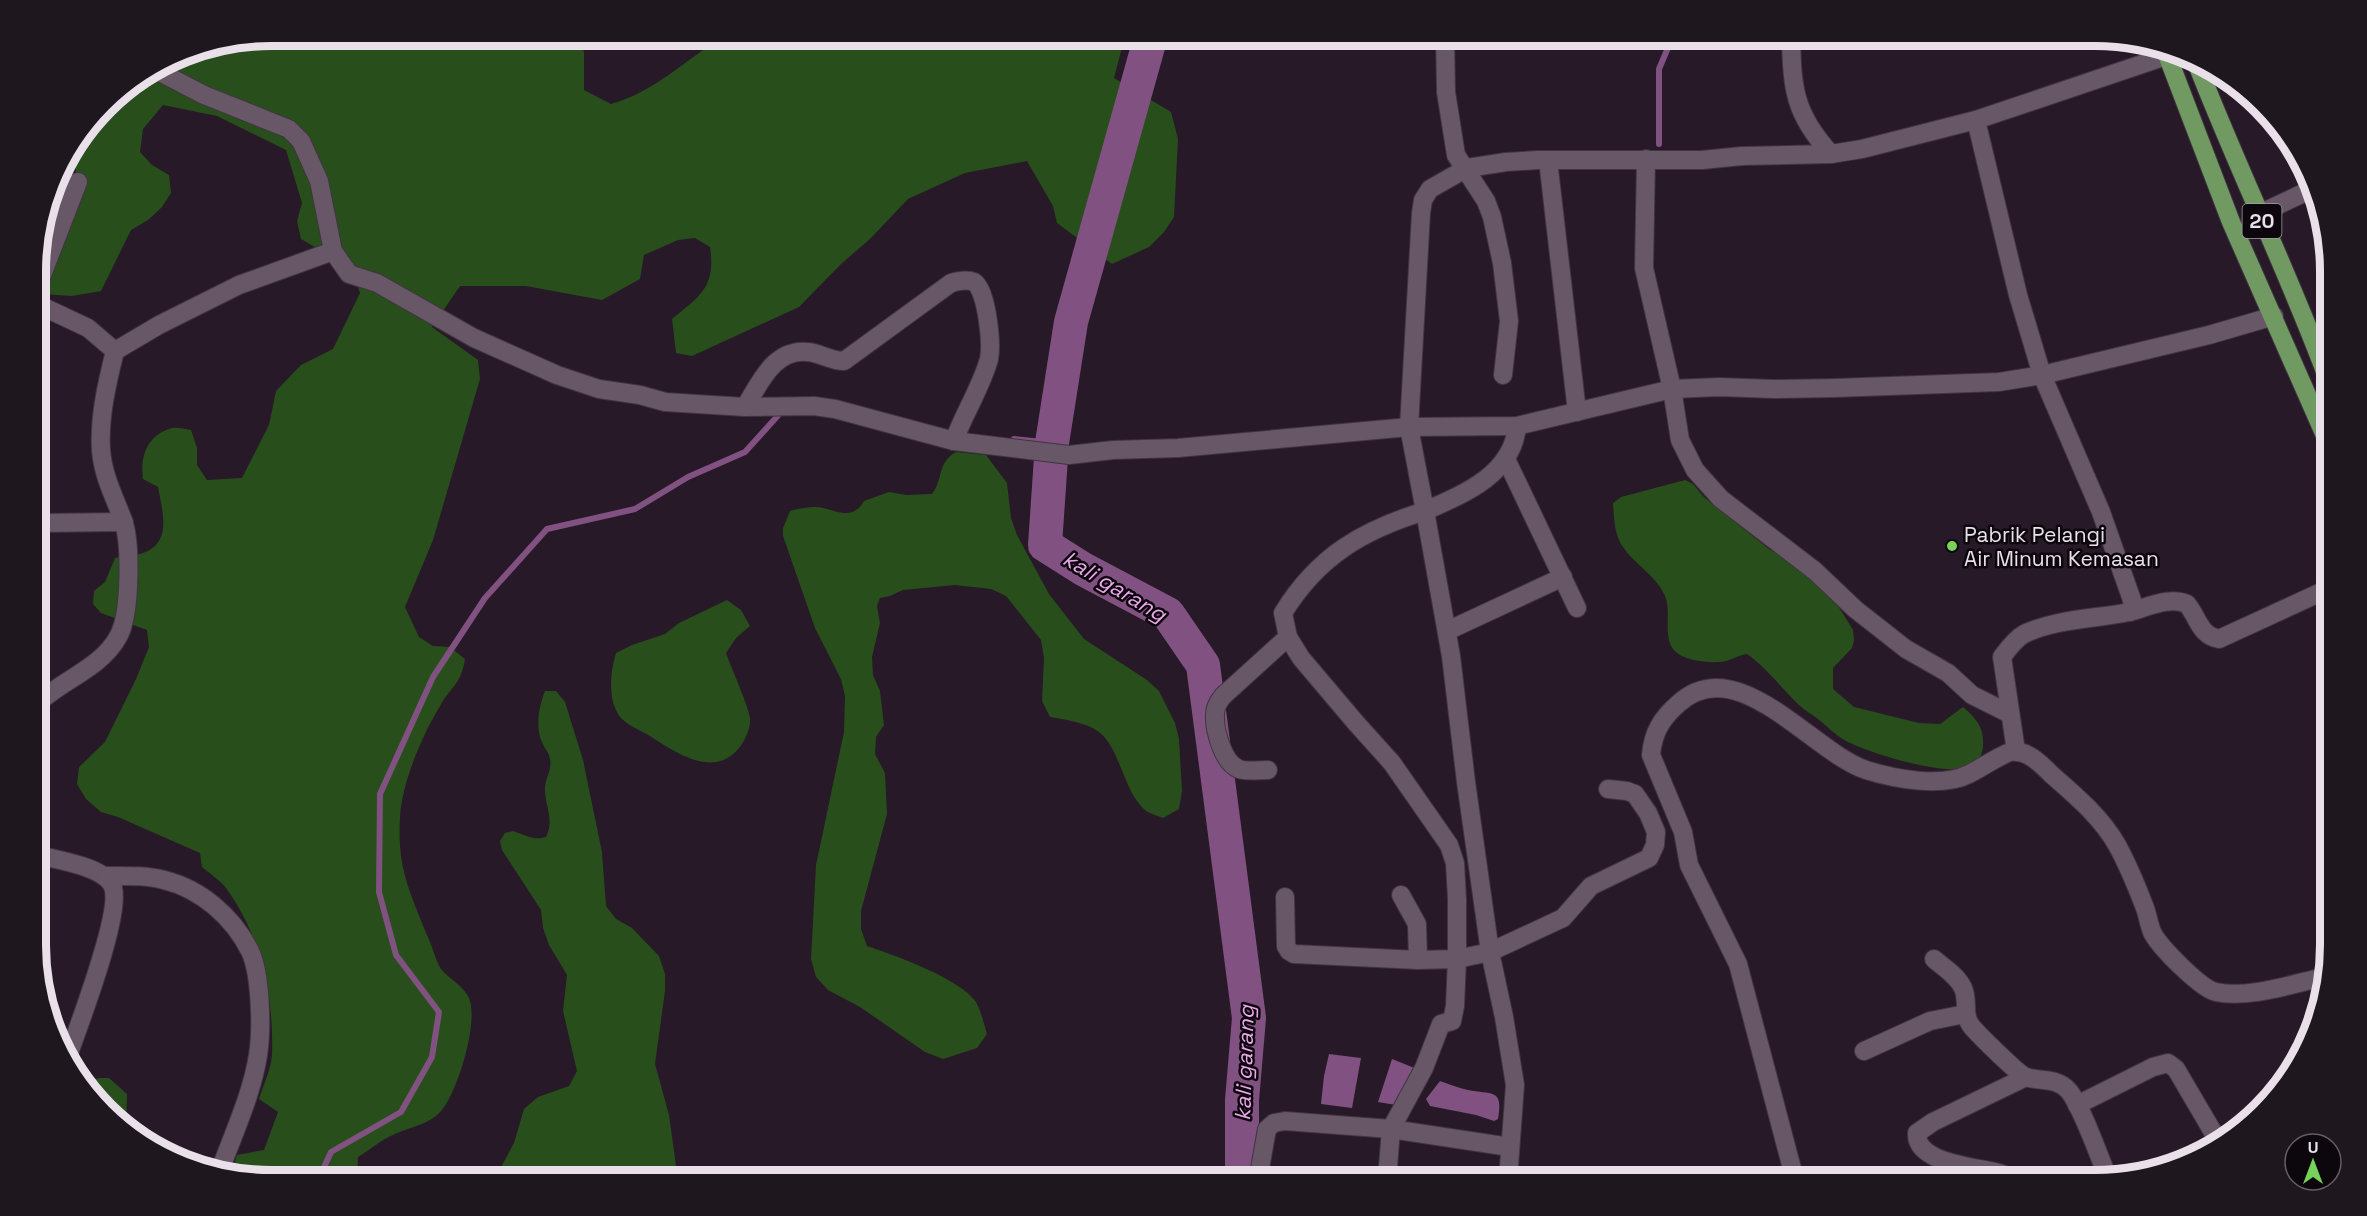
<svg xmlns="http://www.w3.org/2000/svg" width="2367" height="1216" font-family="'Space Grotesk',sans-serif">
  <rect width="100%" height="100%" fill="#271927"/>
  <g fill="#284e1b">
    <path d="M271,36h308l5,16v38l27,14c44,-12 75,-45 113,-68h401l-11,42 57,34 7,27 -4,78 -10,15 -15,15 -37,17 -55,-41 -4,-17 -26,-45 -62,12 -57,26 -38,40 -29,25 -42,43 -107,49 -16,-3 -4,-34c28,-23 44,-32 38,-72l-15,-9 -17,2 -34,15 -4,24 -38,21 -76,-14h-66l-28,41 46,33 2,19 -47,161 -28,67 14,30 14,9 17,1 15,12c-4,26 -14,27 -25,47 -18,30 -38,76 -40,111 -3,50 9,73 27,118 5,10 8,24 14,34 8,10 22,16 28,29 10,23 -11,94 -28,113 -12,14 -32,16 -48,24 -12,5 -23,15 -35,22l-1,23h-86l-39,-9 5,-16 27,-5 14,-38 -19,-13c4,-13 12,-30 13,-44 2,-59 -11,-119 -46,-167 -6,-8 -16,-14 -24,-21l-2,-14 -82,-36 -17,-5 -15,-13 -9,-15 2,-17 26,-25 31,-63 13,-32 -2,-17 -46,-17 -8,-9 1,-13 11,-9 10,-24c9,-2 20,-2 28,-5 30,-10 19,-43 15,-66l-15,-8c-3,-23 4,-44 29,-51 5,-1 13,1 19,2l6,18v17l10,15 35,-2 27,-53 7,-34 25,-26 32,-16 27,-56 -8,-25 -51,-29 -4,-18 5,-18 -16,-53 -69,-34 -54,-11 -20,24 -3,23 12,13 17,10 2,18 -9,14 -14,13 -17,10 -30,61 -29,5 -29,-2 -6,6v-40l6,-1 13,-37 -2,-18 22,-31 -3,-23 43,-55 65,-41z"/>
    <path d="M956,452l30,3 21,28 4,35 6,17 32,59 35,45 63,41 12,11 16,32 4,16 3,52 -3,18 -16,9c-5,-2 -12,-4 -17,-7 -23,-19 -25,-62 -47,-79 -14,-10 -32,-12 -49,-15l-8,-16 2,-43 -3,-18 -35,-44 -15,-7 -36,-4 -52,5 -13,6 -10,2 -3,8 3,17 -8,34 1,18 7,16 4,34 -8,12 -1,17 10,19 2,41 -26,97v18l6,17c27,9 94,33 109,56 5,9 8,22 11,32l-10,14 -34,11 -18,-7 -65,-45 -32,-17 -12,-13 -5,-18 5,-94 28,-133 1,-36 -4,-17 -26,-51 -32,-92v-8l7,-17c8,-2 16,-4 25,-4 18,0 36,17 49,-6l25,-9 17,3 26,-1c11,-13 5,-32 24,-42z"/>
    <path d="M1685,480l8,4 11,13 65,52 26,14 42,41 16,26 1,10 -2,8 -19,20v21l21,18 65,16 21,1 23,-17c13,11 21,20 20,38 0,9 -5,18 -13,22 -24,10 -101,-14 -124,-26 -11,-6 -19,-15 -28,-22 -6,-5 -13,-8 -19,-14 -18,-17 -31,-36 -52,-51 -8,1 -14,5 -21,7 -12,3 -36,0 -46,-6 -21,-12 -7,-41 -15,-59 -9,-21 -30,-31 -42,-49 -9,-12 -9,-30 -10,-44l8,-6z"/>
    <path d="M727,600l14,10 9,16 -14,12 -10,15c6,17 21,49 24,65 1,9 -4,19 -8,26 -25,37 -64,10 -92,-8 -8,-5 -21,-10 -28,-17 -15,-16 -12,-47 -6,-66l16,-8 33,-11 14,-11z"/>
    <path d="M545,691h11l9,11 18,58 19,92 4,54 10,13 16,9 27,28 6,18v17l-10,73 14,51 9,65h-184l20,-37 10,-34 14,-12 31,-11 8,-15 -14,-60 4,-36 -18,-30 -6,-17 -2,-18 -39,-60 -2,-9 5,-8 8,-2c13,4 20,10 33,6 9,-18 -2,-32 -1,-50 1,-10 7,-18 5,-28 -1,-7 -6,-11 -8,-17 -7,-15 -3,-36 3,-51z"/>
    <polygon points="100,1078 109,1078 127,1094 126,1129 116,1122 80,1081"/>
  </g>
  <g fill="#805181">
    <polygon points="1329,1054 1361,1058 1352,1108 1321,1104 1324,1076"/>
    <polygon points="1392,1059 1417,1069 1396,1105 1378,1102"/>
    <path d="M1440,1081c9,3 19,7 28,9 22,5 36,-3 30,29l-4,2 -18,-6 -46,-9 -4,-7z"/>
    <polygon points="1274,1174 1315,1178 1273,1180"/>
  </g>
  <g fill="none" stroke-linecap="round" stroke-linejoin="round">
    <g stroke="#805181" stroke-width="6">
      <polyline points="1659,144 1659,69 1673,36"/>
      <polyline points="1014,439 1052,443"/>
      <polyline points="318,1180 331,1152 401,1112 432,1057 439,1012 396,955 379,892 380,794 433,677 485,598 547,529 635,509 688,477 745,452 782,411"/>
    </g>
    <polyline stroke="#805181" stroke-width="34" points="1151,36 1071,322 1052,443 1045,545 1083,569 1168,614 1203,665 1249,1018 1242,1100 1242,1180"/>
    <defs>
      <g id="minor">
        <polyline points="1445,36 1446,92 1456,155 1486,201 1492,217 1502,263 1509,321 1503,375"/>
        <path d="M1791,36c1,52 3,78 40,118"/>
        <polyline points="1976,120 2018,295 2042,375 2101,512 2133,603 2130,612"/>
        <polyline points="1646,159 1644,268 1672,389 1680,440 1695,470 1721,499 1815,571 1855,609 1906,649 1948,673 1972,695 2010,714"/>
        <polyline points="1548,160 1577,412"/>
        <polyline points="2259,214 2310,190"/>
        <polyline points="37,288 78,182"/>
        <polyline points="37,304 88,328 115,351 159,325 239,285 333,251"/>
        <path d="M745,407c15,-24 29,-59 63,-55 12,1 23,9 36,9l107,-78c7,-2 16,-4 23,-1 13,8 18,62 15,77 -8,29 -25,54 -35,82"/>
        <polyline points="1506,459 1577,608"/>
        <polyline points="37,523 124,522"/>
        <polyline points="1447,631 1563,577"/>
        <path d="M37,704c25,-24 64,-36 81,-67 13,-22 13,-94 5,-117 -9,-24 -20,-44 -22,-70 -2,-33 6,-67 14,-99"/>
        <path d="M2016,751l-14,-94c6,-8 13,-18 22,-23 32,-15 70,-15 105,-22 17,-4 40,-16 58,-8 11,13 12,31 32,35l111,-51"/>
        <path d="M1268,770c-8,0 -21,2 -29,-1 -16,-6 -25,-39 -24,-55 0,-7 3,-12 8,-18l65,-59"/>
        <path d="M38,855c19,5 61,11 73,28 15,21 -33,144 -43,173"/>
        <path d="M105,876c20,0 40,-1 59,4 37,9 69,37 86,71 11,23 12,79 8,104 -6,39 -24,77 -37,113"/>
        <polyline points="1401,895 1417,924 1418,960"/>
        <polyline points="1285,897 1286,946 1289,951 1294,954 1418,960 1457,959 1490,952 1563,918 1591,886 1649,858 1655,845 1656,832 1648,813 1635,794 1627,791 1608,789"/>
        <path d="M1934,959c10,9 23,16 29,29 6,13 -1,27 9,39 7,8 46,47 54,50 14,5 31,0 43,14 14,18 30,66 40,89"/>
        <polyline points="1864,1051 1930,1021 1965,1014"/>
        <polyline points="2077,1105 2153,1067 2168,1063 2176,1069 2220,1144"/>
        <polyline points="1258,1180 1267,1129 1274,1123 1285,1121 1391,1129 1510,1147"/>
        <path d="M1387,1180l4,-51 33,-61 17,-44 11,-3 3,-15 2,-47v-60l-2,-36 -6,-18 -57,-82 -36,-40 -55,-65 -13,-21 -5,-24c35,-57 80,-83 142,-102l-16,-84 12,-214 2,-13 7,-11 37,-21 39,-6 32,-2h164l40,-4 89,-2 31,-5 114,-29 196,-66"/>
        <path d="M1508,1180l7,-95 -11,-68 -14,-65 -24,-170 -15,-126 -26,-145c39,-17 88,-37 92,-85"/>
        <path d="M1795,1180l-57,-216 -49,-99 -6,-33 -32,-77c2,-23 11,-37 27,-51 59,-55 134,48 188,66 29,9 76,18 103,4 14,-7 26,-16 41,-22 17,-3 31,12 42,23 24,21 49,42 65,70 11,20 20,42 28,63 3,8 4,18 8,26 8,14 48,55 63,58 31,7 76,-8 108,-15"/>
        <path d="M2012,1180c-4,-3 -9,-6 -13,-7 -20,-6 -84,-9 -82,-40l16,-11 93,-45"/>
      </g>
      <polyline id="tertiary" points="156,70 204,95 289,129 301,141 319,181 333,251 349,274 377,283 474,338 557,375 599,389 640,395 665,402 745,407 814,406 835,409 954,441 1069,455 1113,450 1178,448 1409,427 1517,426 1672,389 1719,387 1774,389 1835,388 1999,382 2042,375 2209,335 2274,316"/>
      <g id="trunk">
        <polyline points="2166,52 2231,222 2330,447"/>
        <path d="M2195,59c42,109 94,214 134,323"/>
      </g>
    </defs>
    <use href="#minor" stroke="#403540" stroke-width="20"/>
    <use href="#tertiary" stroke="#403540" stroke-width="20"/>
    <use href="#trunk" stroke="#403540" stroke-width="20"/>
    <use href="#minor" stroke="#675767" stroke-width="18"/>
    <use href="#tertiary" stroke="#675767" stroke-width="18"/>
    <use href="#trunk" stroke="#709a62" stroke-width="18"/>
  </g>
  <circle fill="#77d259" stroke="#0c070c" stroke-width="2" cx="1952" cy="546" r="6"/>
  <g text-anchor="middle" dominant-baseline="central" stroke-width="5" stroke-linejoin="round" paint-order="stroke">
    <rect fill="#0c070c" stroke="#a79fa7" stroke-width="1.5" x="2242.5" y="204" width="39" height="34" rx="4.5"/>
    <g font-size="20" font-weight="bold" fill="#e9e0e9">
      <text x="2262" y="221">20</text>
    </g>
    <g font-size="21" fill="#e9e0e9" stroke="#0c070c" text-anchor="start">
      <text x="1964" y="534">Pabrik Pelangi<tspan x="1964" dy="24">Air Minum Kemasan</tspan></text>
    </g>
    <g font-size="22" font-style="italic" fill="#eba6ec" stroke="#0c070c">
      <text transform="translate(1115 586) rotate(31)">kali garang</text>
      <text transform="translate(1244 1063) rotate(-88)">kali garang</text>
    </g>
  </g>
  <path d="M0 0H2367V1216H0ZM271 46H2095A225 225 0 0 1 2320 271V945A225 225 0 0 1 2095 1170H271A225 225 0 0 1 46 945V271A225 225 0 0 1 271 46Z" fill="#1e181e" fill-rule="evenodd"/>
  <path fill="none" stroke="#e9e0e9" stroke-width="8" d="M271 46H2095A225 225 0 0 1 2320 271V945A225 225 0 0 1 2095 1170H271A225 225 0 0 1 46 945V271A225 225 0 0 1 271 46Z"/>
  <g transform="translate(2313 1162)"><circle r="28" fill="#0c070c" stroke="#645e64" stroke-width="1.5"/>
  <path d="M0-4.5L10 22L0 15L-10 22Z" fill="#77d259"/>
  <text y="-9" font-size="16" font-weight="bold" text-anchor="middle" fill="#e9e0e9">U</text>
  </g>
</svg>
